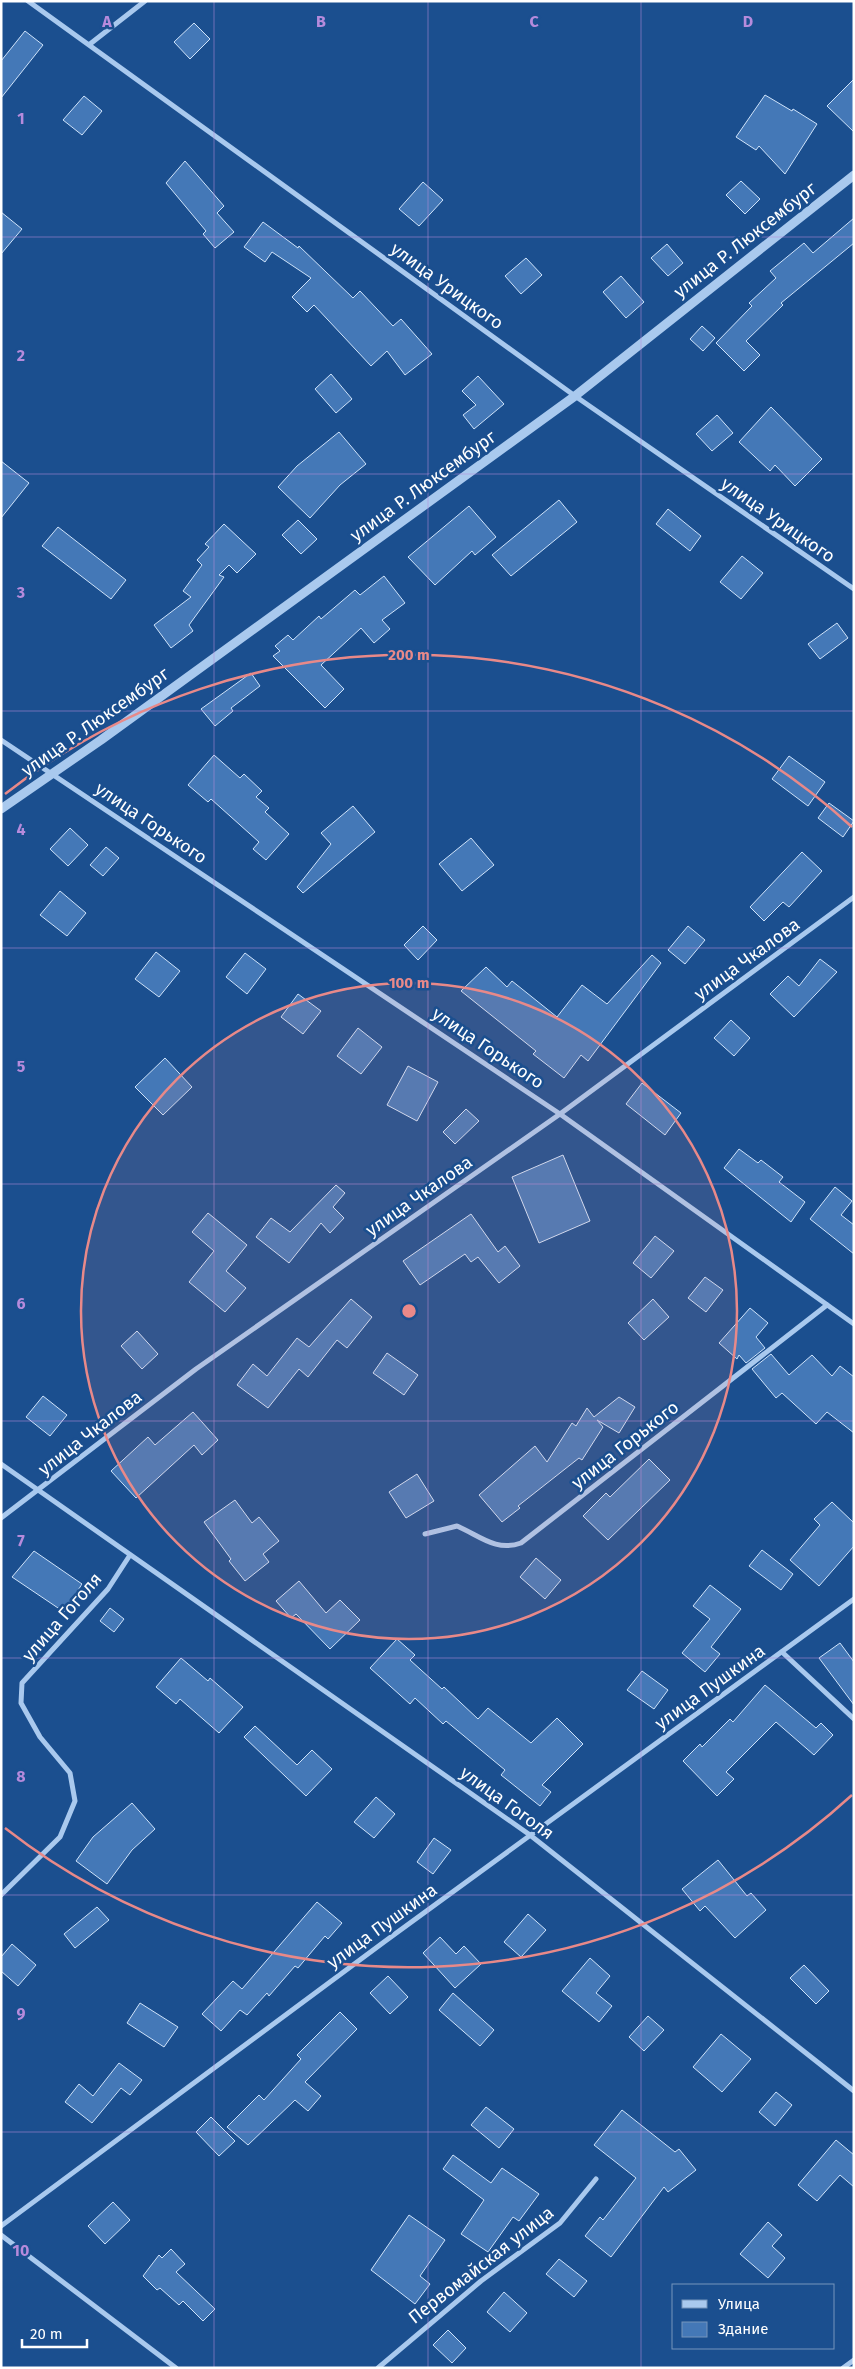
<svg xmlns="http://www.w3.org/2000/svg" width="855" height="2369" font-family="'Fira Sans',sans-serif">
  <rect width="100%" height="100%" fill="#1b4f8f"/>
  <g fill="#4478b7" stroke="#cfe3fa">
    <polygon points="194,23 210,39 190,59 174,42"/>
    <polygon points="25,31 43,45 1,98 1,61"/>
    <polygon points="854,79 854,132 827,106"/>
    <polygon points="765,95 792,111 793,109 817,124 785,174 759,146 756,150 736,137"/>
    <polygon points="84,96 102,111 82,135 63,120"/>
    <polygon points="185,161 224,206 217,213 234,232 215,248 203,234 206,231 166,183"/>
    <polygon points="741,181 760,199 745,214 726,195"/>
    <polygon points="423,182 443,200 419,226 399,209"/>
    <polygon points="1,212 22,229 1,254"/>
    <polygon points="854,218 854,243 781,303 783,305 746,341 760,355 744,371 716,343 752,306 749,303 776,278 770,271 804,243 813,253"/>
    <polygon points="263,222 298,248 299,246 353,298 360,291 393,326 401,319 432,354 405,375 387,351 371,366 314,305 307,312 292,297 311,278 272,252 265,262 244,247"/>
    <polygon points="667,244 683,263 668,276 651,258"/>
    <polygon points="526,258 542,275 521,294 505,276"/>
    <polygon points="621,276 644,302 626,318 603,292"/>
    <polygon points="702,326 715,338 703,351 690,339"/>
    <polygon points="331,374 352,399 336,413 315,389"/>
    <polygon points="478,376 504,404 474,429 463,415 476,405 462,391"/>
    <polygon points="771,407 822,459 795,486 775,465 770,471 739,442"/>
    <polygon points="717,415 733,433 712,451 696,434"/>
    <polygon points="339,432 366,464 340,485 310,518 278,487 297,466"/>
    <polygon points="1,461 29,483 1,518"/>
    <polygon points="559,500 577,522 511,576 492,555"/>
    <polygon points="469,506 496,537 475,555 472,551 435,585 408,557"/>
    <polygon points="668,509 701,536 690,551 656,524"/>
    <polygon points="298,520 317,539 301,554 282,535"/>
    <polygon points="224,524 256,554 237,573 229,565 219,575 224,577 189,625 193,631 171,648 154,625 191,597 183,591 202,565 197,560 209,547 205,544"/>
    <polygon points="58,527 126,580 111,599 42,546"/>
    <polygon points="742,556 763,573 741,599 720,582"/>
    <polygon points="384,576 405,603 382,620 390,629 374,643 361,628 321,665 344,689 325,708 273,656 280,651 275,646 288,635 293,640 319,616 321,619 355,590 360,595"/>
    <polygon points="837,623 848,638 820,659 808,644"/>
    <polygon points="251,673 260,686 231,708 233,711 215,726 201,709"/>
    <polygon points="214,755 240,778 244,774 262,791 256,797 269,808 265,812 289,834 266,860 253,849 259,842 211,799 208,802 188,785"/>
    <polygon points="789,756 825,782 808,806 772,779"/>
    <polygon points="829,803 854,821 843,837 818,818"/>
    <polygon points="353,806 375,832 303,893 297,887 331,844 321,833"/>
    <polygon points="70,828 88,845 68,866 50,849"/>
    <polygon points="471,838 494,865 462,891 439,864"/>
    <polygon points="106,847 119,858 103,876 90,865"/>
    <polygon points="802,852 822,871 789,907 783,902 764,921 750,907"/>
    <polygon points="60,891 86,913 67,936 40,915"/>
    <polygon points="423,926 437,940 418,960 404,945"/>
    <polygon points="688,926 705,940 685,964 668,950"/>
    <polygon points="156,952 180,971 159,997 135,979"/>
    <polygon points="245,953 266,969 247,994 226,977"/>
    <polygon points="652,955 661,963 588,1061 581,1055 564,1078 533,1054 536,1051 461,991 486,967 507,987 512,981 557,1017 582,985 607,1004"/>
    <polygon points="820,959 837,972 794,1017 770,994 788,976 799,986"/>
    <polygon points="298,994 321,1011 303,1034 281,1017"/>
    <polygon points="731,1020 750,1038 734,1056 714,1038"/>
    <polygon points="358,1028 382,1047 361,1074 337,1056"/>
    <polygon points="165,1058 192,1087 163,1115 135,1087"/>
    <polygon points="408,1066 438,1082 417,1121 387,1105"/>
    <polygon points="642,1083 681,1113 665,1135 626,1104"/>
    <polygon points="466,1109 479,1121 455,1144 443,1132"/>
    <polygon points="739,1149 758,1163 761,1160 783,1177 779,1182 805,1202 791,1222 724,1168"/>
    <polygon points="563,1155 590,1221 539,1243 512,1177"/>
    <polygon points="336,1185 345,1193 333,1207 344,1218 330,1233 321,1223 289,1263 256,1237 271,1218 290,1232"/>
    <polygon points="835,1187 852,1201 841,1215 854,1225 854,1254 810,1219"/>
    <polygon points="208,1213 247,1245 226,1271 246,1288 225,1312 189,1282 214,1251 192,1232"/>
    <polygon points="471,1214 498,1252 505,1246 520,1266 499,1283 478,1257 471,1262 465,1254 420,1285 403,1261"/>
    <polygon points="655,1236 674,1251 651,1278 633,1263"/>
    <polygon points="705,1277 723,1290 706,1312 688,1298"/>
    <polygon points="351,1299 372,1317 347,1348 337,1340 308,1377 299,1369 268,1408 237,1385 253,1364 267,1376 297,1338 309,1347"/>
    <polygon points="653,1299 669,1317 644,1340 628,1323"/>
    <polygon points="750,1308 768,1323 756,1337 765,1348 746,1363 739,1355 737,1359 719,1343"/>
    <polygon points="137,1331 158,1354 142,1369 121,1346"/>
    <polygon points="387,1353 418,1375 404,1395 373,1373"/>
    <polygon points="771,1354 789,1375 812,1355 832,1376 840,1366 854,1377 854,1433 827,1412 816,1424 782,1393 776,1398 752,1369"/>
    <polygon points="43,1396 67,1415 50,1436 26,1417"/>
    <polygon points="619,1397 635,1407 619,1433 597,1420 603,1427 582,1460 579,1458 518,1506 520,1508 502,1522 479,1495 535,1446 547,1462 572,1423 576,1426 587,1408 594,1417"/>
    <polygon points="193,1412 218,1440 202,1455 194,1445 136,1498 111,1471 148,1437 155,1445"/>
    <polygon points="649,1459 670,1480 608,1540 583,1516 606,1493 610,1497"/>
    <polygon points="417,1474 434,1501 406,1518 389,1492"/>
    <polygon points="235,1500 252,1523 259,1517 279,1541 263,1554 269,1562 245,1581 229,1561 231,1559 204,1522"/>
    <polygon points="832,1502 854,1523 854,1546 819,1586 790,1560 820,1525 814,1519"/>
    <polygon points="762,1550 793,1574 781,1590 749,1566"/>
    <polygon points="34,1551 82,1584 64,1612 12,1577"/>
    <polygon points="536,1558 561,1580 545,1599 520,1577"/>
    <polygon points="299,1581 326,1613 340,1600 360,1620 330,1649 296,1614 291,1618 276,1601"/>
    <polygon points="710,1585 741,1609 711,1647 720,1654 705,1672 682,1653 710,1619 693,1606"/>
    <polygon points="110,1608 124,1619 114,1632 100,1621"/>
    <polygon points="397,1639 415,1655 410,1660 442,1689 444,1687 478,1719 488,1708 531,1743 557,1718 583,1744 542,1785 551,1792 540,1806 501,1775 505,1770 446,1721 443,1724 415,1698 410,1704 370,1668"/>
    <polygon points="840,1643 854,1662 854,1705 819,1658"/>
    <polygon points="181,1658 208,1681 210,1678 243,1707 219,1733 180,1699 176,1704 156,1687"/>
    <polygon points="642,1671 668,1690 654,1709 627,1690"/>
    <polygon points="765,1685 816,1728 821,1723 833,1735 814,1755 776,1722 726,1772 734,1779 717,1796 683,1761 700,1744 702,1747 730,1719 733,1722"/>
    <polygon points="255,1726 297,1765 312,1750 332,1769 306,1796 244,1737"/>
    <polygon points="376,1797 395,1814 374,1838 354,1822"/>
    <polygon points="132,1803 155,1829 132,1850 107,1884 76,1861 93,1837"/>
    <polygon points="434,1838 451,1850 433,1874 417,1862"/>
    <polygon points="718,1860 747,1896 751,1893 766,1910 735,1938 705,1906 700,1911 682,1889"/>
    <polygon points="317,1902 342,1923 328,1939 325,1936 298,1968 295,1966 269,1996 267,1993 247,2015 240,2010 221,2031 202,2014 233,1981 242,1989"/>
    <polygon points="97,1907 109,1920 75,1948 64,1934"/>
    <polygon points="528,1914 546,1930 521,1957 504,1942"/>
    <polygon points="440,1937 456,1954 464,1946 481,1964 455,1988 423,1953"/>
    <polygon points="12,1944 36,1965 18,1986 1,1971 1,1957"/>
    <polygon points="590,1958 610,1976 596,1993 612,2006 599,2022 562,1991"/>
    <polygon points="804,1965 829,1991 816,2004 790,1978"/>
    <polygon points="388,1976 408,1997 390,2014 370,1993"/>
    <polygon points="453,1993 494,2030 480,2046 439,2010"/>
    <polygon points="140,2003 178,2027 164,2047 127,2023"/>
    <polygon points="340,2012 357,2029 305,2082 321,2096 308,2111 295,2100 248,2145 227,2127 259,2095 264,2100 301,2059 297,2055"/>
    <polygon points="648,2016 664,2030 644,2051 629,2037"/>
    <polygon points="721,2034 751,2059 722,2092 693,2067"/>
    <polygon points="119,2063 142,2080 130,2095 121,2088 92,2123 65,2102 79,2084 93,2096"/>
    <polygon points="776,2092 792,2105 775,2126 759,2112"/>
    <polygon points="486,2107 514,2129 499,2148 471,2125"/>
    <polygon points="622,2110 675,2152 679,2149 696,2170 668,2192 664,2187 611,2257 585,2236 600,2217 603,2220 636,2178 594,2145"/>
    <polygon points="211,2117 235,2141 219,2156 196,2132"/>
    <polygon points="836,2140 854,2155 854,2187 840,2175 817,2201 798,2185"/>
    <polygon points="453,2155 491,2183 502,2168 539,2194 519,2221 513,2217 488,2252 461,2234 484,2200 443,2169"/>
    <polygon points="113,2202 130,2220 105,2244 88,2226"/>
    <polygon points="409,2215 445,2240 420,2276 430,2284 415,2304 371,2270"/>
    <polygon points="768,2222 782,2235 772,2246 785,2258 768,2278 740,2254"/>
    <polygon points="171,2249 185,2264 176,2272 215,2309 203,2321 183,2301 179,2305 160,2288 157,2290 143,2276 159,2255 162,2258"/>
    <polygon points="559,2259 587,2281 574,2297 546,2274"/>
    <polygon points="504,2292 527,2313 510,2332 487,2312"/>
    <polygon points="448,2330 466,2348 452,2363 433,2345"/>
  </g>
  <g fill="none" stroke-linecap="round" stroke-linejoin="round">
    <g stroke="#a9c9ee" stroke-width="5">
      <polyline points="28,1 575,396 854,589"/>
      <polyline points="90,44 145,1"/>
      <polyline points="1,740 560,1114 854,1324"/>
      <polyline points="1,1464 530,1835 854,2091"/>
      <polyline points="1,1518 196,1369 560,1114 854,897"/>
      <path d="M425,1534l32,-8c23,10 39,26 64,17l306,-238"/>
      <polyline points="782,1652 854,1719"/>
      <polyline points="1,1895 60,1837 75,1801 70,1773 40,1737 21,1703 22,1683 108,1589 130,1555"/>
      <polyline points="1,2226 384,1942 854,1599"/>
      <polyline points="1,2235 176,2368"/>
      <polyline points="378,2368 481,2281 560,2223 596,2179"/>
      <polyline points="843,2368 854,2360"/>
    </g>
    <polyline stroke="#a9c9ee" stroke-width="9" points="1,809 101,740 575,396 854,175"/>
  </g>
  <path fill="none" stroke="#b68bdc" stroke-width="1" stroke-opacity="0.55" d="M214,1v2367M428,1v2367M641,1v2367M1,237h853M1,474h853M1,711h853M1,948h853M1,1184h853M1,1421h853M1,1658h853M1,1895h853M1,2132h853"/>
  <circle cx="409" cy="1311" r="328" fill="#e88989" fill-opacity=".12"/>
  <g fill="none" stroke="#e88989" stroke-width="2.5">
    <circle cx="409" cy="1311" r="328"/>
    <path d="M852 1795A656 656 0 0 1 5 1828M5 794A656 656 0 0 1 852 827"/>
  </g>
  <g text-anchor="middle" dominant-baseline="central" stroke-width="5" stroke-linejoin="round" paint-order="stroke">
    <g font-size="18" fill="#fff" stroke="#1b4f8f">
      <text transform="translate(745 240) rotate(-38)">улица Р. Люксембург</text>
      <text transform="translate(447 286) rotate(36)">улица Урицкого</text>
      <text transform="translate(423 486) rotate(-36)">улица Р. Люксембург</text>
      <text transform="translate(778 520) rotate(35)">улица Урицкого</text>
      <text transform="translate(95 722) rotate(-35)">улица Р. Люксембург</text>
      <text transform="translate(151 823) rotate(34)">улица Горького</text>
      <text transform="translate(747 959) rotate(-36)">улица Чкалова</text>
      <text transform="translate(488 1048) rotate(34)">улица Горького</text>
      <text transform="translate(419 1196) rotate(-35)">улица Чкалова</text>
      <text transform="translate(90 1433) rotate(-38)">улица Чкалова</text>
      <text transform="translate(625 1445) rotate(-38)">улица Горького</text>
      <text transform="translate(62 1617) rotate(-49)">улица Гоголя</text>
      <text transform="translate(710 1687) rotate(-36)">улица Пушкина</text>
      <text transform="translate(507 1803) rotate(36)">улица Гоголя</text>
      <text transform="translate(382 1926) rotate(-36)">улица Пушкина</text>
      <text transform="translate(481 2265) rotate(-38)">Первомайская улица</text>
    </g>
  </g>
  <g font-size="16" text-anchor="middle" font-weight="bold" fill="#b68bdc" stroke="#1b4f8f" stroke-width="5" stroke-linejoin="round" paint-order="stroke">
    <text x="107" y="27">A</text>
    <text x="321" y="27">B</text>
    <text x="534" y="27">C</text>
    <text x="748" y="27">D</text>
    <text x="21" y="124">1</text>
    <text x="21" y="361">2</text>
    <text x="21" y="598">3</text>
    <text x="21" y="835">4</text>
    <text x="21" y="1072">5</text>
    <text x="21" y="1309">6</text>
    <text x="21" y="1546">7</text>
    <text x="21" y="1782">8</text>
    <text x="21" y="2019">9</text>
    <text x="21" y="2256">10</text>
  </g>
  <circle cx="409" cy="1311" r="8" fill="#e88989" stroke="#1b4f8f" stroke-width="2.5"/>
  <g font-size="15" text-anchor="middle" font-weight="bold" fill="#e88989" stroke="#1b4f8f" stroke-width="5" stroke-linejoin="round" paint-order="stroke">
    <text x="409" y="660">200 m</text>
    <text x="409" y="988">100 m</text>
  </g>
  <rect width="855" height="2369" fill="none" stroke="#ffffff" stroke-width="5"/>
  <rect x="672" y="2284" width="162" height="65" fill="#1b4f8f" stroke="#7695bc"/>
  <rect x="682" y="2300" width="25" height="8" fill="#a9c9ee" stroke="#7695bc"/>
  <text x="718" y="2309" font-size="15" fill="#ffffff">Улица</text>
  <rect x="682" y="2322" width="25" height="15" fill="#4478b7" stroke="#7695bc"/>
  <text x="718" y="2334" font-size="15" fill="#ffffff">Здание</text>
  <path d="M22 2339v8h65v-8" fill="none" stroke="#ffffff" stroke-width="2.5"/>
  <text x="30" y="2339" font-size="15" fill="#ffffff" stroke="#1b4f8f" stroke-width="4" paint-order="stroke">20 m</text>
</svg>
